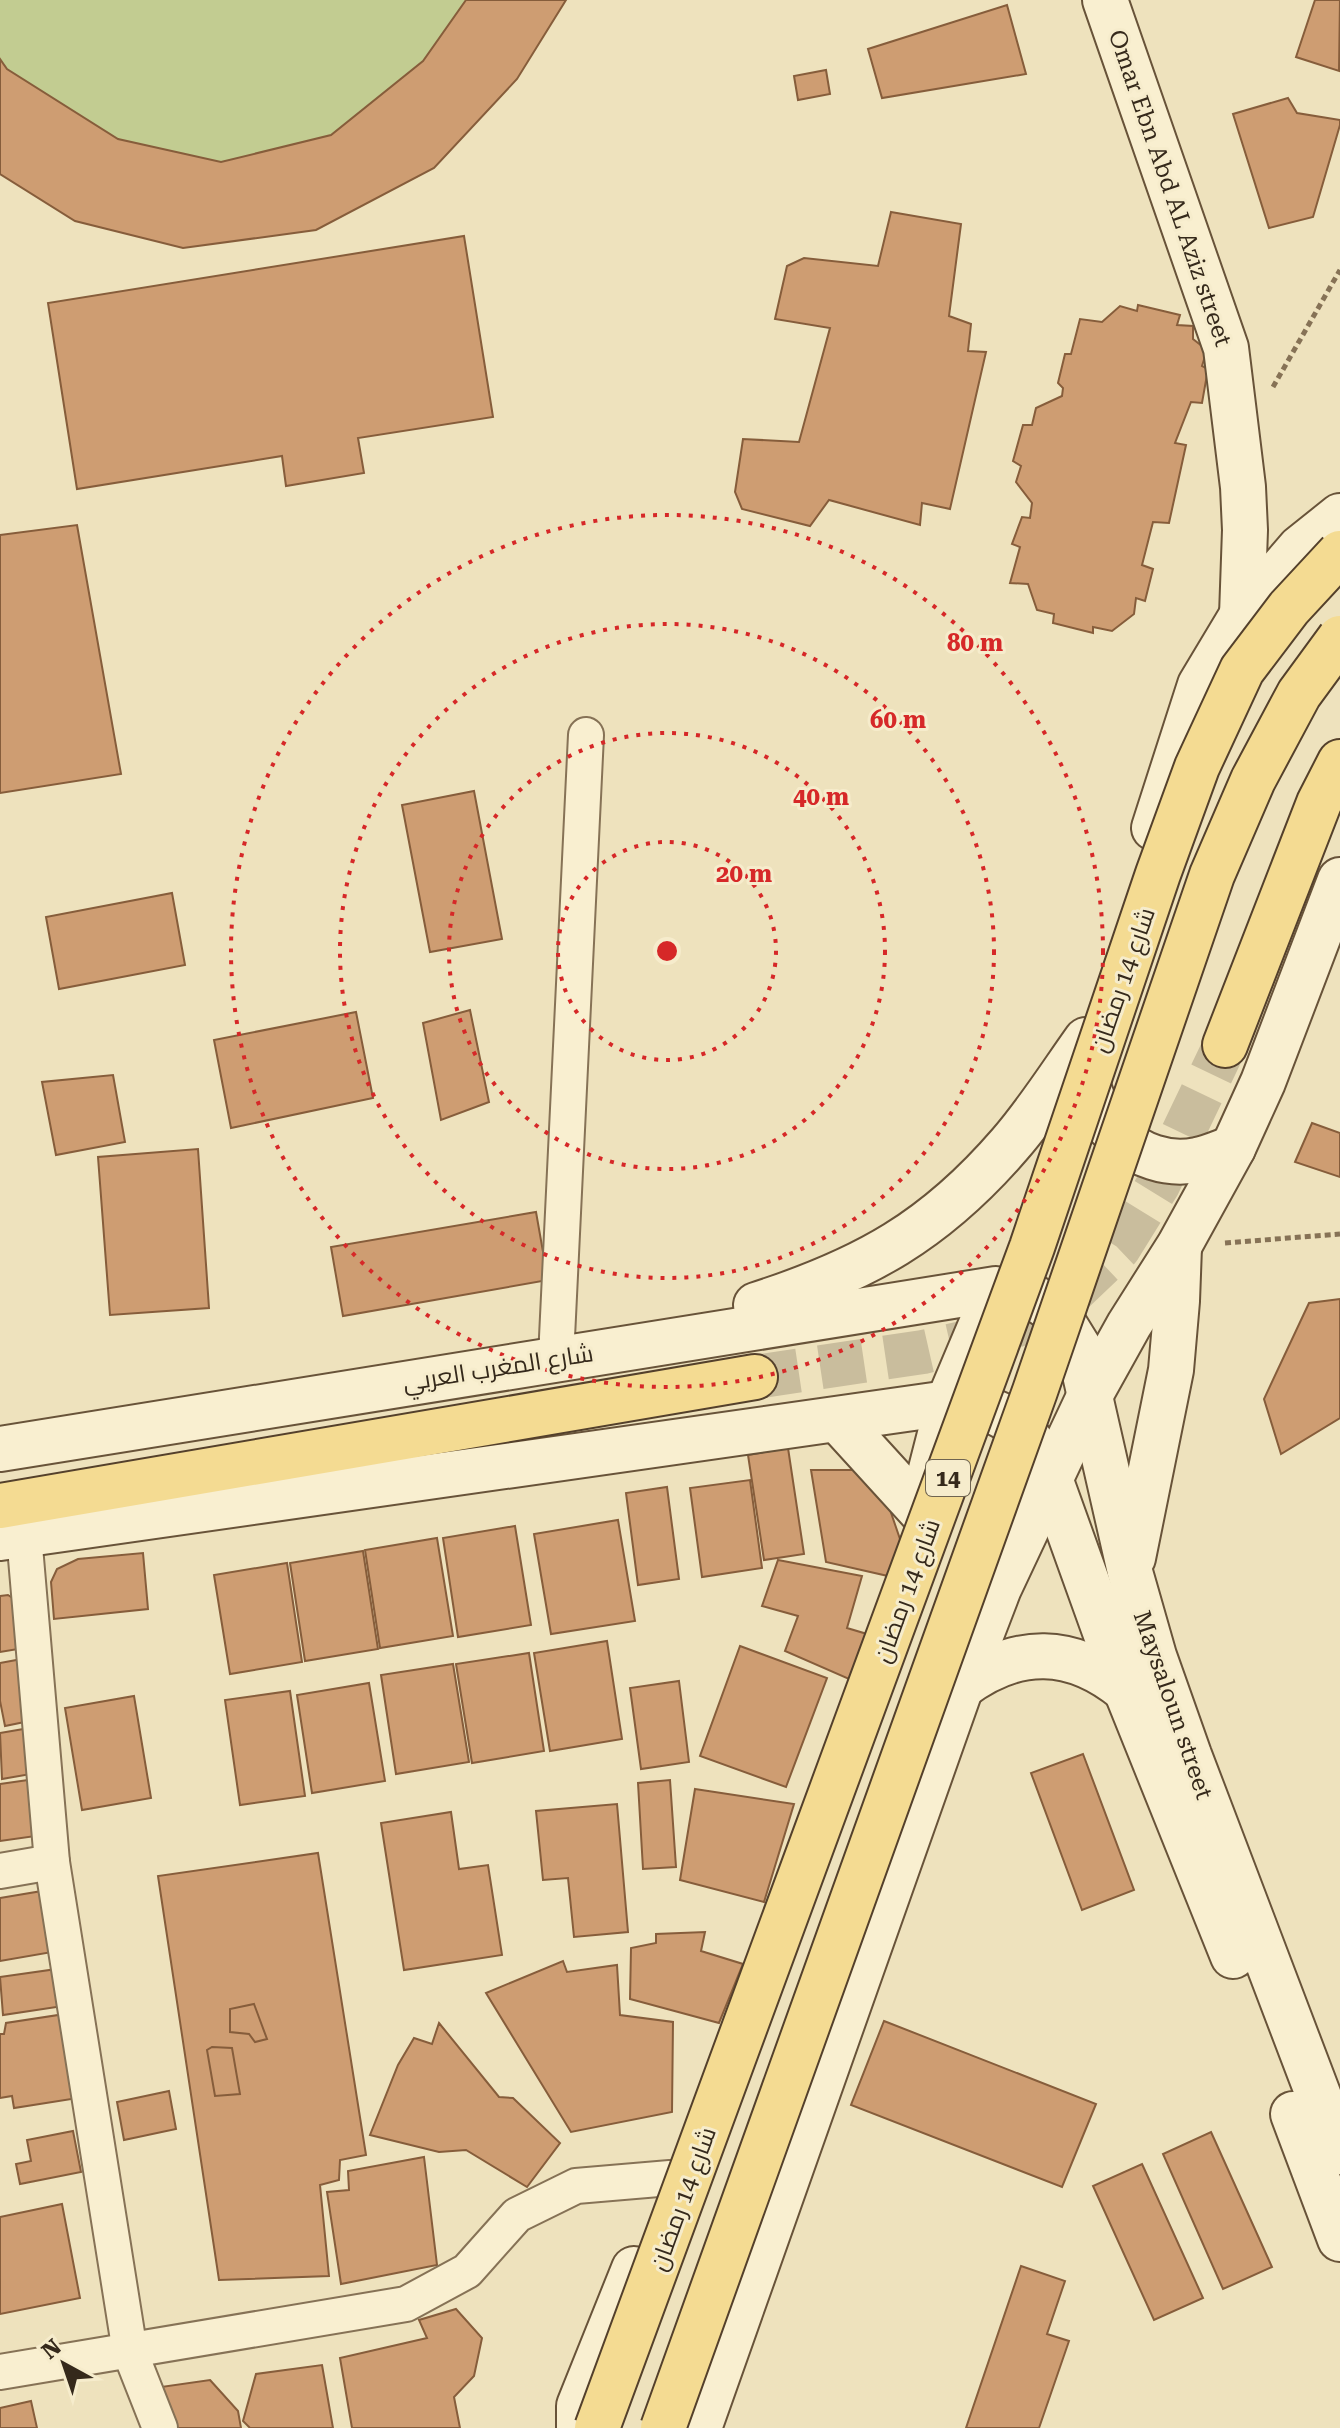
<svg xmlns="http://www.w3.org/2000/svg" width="1340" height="2428" font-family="'Roboto Serif',Cairo,serif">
  <rect width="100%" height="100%" fill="#eee2bd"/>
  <polygon fill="#c2cc91" points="0,0 566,0 517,79 434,168 316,230 183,248 75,221 0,174"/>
  <g fill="#ce9d72" stroke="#865d3b" stroke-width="2">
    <polygon points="466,0 566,0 517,79 434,168 316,230 183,248 75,221 0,174 0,59 7,69 118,139 221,162 331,135 423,61"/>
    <polygon points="1315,0 1340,0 1339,71 1296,57"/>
    <polygon points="1007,5 1026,74 882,98 868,49"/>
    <polygon points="826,70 830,94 798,100 794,76"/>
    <polygon points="1288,98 1297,113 1340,120 1340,125 1313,217 1269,228 1233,114"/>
    <polygon points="891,212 961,224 949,316 971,324 968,351 986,352 950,509 922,503 920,525 829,500 810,526 742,509 735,492 743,439 799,442 830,328 775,319 787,266 804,258 878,266"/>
    <polygon points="464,236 493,417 358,438 364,473 286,486 282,456 77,489 48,303"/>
    <polygon points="1138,305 1180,315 1177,325 1193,326 1193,339 1207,350 1202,366 1208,369 1202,403 1191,402 1175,443 1186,445 1169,523 1153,522 1142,565 1153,569 1145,601 1136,598 1134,614 1112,631 1093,627 1093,633 1053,623 1054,614 1037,610 1028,584 1010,583 1020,547 1012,544 1022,517 1030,518 1032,503 1016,482 1021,466 1013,461 1023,425 1032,425 1036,408 1062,396 1063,388 1058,383 1065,354 1071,354 1080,319 1102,322 1120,306 1137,311"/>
    <polygon points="77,525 121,774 0,793 0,535"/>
    <polygon points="474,791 502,939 430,952 402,805"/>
    <polygon points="172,893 185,965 59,989 46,917"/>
    <polygon points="470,1010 489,1102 441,1120 423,1023"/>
    <polygon points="356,1012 373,1098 231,1128 214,1040"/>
    <polygon points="113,1075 125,1142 56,1155 42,1082"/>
    <polygon points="1312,1123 1340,1133 1340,1177 1295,1162"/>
    <polygon points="198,1149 209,1308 110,1315 98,1157"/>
    <polygon points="536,1212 548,1280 343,1316 331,1247"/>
    <polygon points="1340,1299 1340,1418 1281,1454 1264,1399 1309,1303"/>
    <polygon points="788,1448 804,1554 764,1560 748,1455"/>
    <polygon points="811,1470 860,1470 887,1501 901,1542 888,1576 826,1562"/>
    <polygon points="750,1480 762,1568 702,1577 690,1488"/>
    <polygon points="667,1487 679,1579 638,1585 626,1493"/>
    <polygon points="618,1520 635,1621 551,1634 534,1534"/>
    <polygon points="515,1526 531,1625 458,1637 443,1538"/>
    <polygon points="437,1538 453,1636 380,1648 365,1550"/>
    <polygon points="363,1551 378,1649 305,1661 290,1563"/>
    <polygon points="143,1553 148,1609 54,1619 51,1582 57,1569 78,1559"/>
    <polygon points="778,1560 862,1576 847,1628 867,1634 849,1679 785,1651 798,1616 762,1606"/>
    <polygon points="287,1563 302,1662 230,1674 214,1575"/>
    <polygon points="8,1595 17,1601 30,1647 0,1652 0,1596"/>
    <polygon points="607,1641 622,1739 550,1751 534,1653"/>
    <polygon points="740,1646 827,1678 786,1787 700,1756"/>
    <polygon points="529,1653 544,1751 472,1763 456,1664"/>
    <polygon points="38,1656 49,1717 5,1726 0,1701 0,1663"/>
    <polygon points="453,1664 469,1762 396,1774 381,1675"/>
    <polygon points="679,1681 689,1762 641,1769 630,1688"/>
    <polygon points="369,1683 385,1781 312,1793 297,1695"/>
    <polygon points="290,1691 305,1796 240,1805 225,1700"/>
    <polygon points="134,1696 151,1798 82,1810 65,1708"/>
    <polygon points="47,1725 54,1770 2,1779 0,1733"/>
    <polygon points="1083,1754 1134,1890 1082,1910 1031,1773"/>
    <polygon points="42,1778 50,1834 0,1841 0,1784"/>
    <polygon points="670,1780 676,1867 643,1869 638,1783"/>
    <polygon points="695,1789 794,1804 764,1902 680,1880"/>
    <polygon points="617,1804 628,1932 574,1937 568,1878 543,1880 536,1811"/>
    <polygon points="451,1812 459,1869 488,1865 502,1955 404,1970 381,1823"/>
    <polygon points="318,1853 366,2155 340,2160 339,2180 320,2185 329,2276 219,2280 158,1876"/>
    <polygon points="48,1890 58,1951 0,1961 0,1898"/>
    <polygon points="705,1932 701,1951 743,1964 719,2023 630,1999 631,1948 656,1943 656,1934"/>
    <polygon points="563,1961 567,1972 617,1965 620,2015 673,2022 672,2112 571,2132 486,1993"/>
    <polygon points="64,1968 70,2005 3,2015 0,1977"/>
    <polygon points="254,2004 267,2039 255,2042 249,2034 230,2032 230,2009"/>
    <polygon points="65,2014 78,2098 14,2108 12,2096 0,2098 0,2034 4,2034 6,2023"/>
    <polygon points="884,2021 1096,2104 1062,2187 851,2105"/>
    <polygon points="439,2023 499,2097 513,2098 560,2143 527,2187 466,2150 439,2152 370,2135 398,2065 414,2038 432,2044"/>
    <polygon points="212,2047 232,2048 240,2094 215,2096 207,2050"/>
    <polygon points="169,2091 176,2129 124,2140 117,2102"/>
    <polygon points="73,2131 81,2172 20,2184 16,2164 31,2161 27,2140"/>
    <polygon points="1211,2132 1272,2267 1223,2289 1163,2154"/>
    <polygon points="424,2157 437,2265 341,2284 327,2192 349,2190 348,2171"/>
    <polygon points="1142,2164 1203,2298 1154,2320 1093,2186"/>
    <polygon points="62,2204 80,2298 0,2314 0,2217"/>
    <polygon points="1021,2266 1065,2281 1047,2334 1069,2341 1039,2428 966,2428"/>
    <polygon points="456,2309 482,2338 474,2376 454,2397 460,2428 352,2428 340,2358 427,2338 419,2320"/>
    <polygon points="322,2365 333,2428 250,2428 243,2421 256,2374"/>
    <polygon points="210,2380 238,2411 241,2428 168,2428 154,2388"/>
    <polygon points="31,2401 37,2428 0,2428 0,2408"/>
  </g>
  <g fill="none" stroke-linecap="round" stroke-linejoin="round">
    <polyline stroke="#c9bd9d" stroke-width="44" stroke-dasharray="44 22" stroke-linecap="butt" points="755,1377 923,1352 985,1338 1032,1319 1076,1289 1119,1248 1158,1185 1225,1045"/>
    <defs>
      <g id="street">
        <polyline points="556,1358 586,735"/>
        <polyline points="24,1535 52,1862 130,2352 160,2428"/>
        <polyline points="0,1871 52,1862"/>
        <polyline points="0,2372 406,2304 467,2271 517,2215 576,2186 670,2178"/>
      </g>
      <g id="secondary">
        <polyline points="1105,0 1226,348 1243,487 1245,530 1242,615"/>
        <polyline points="1154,828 1200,685 1242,615 1300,548 1340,516"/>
        <path d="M1085,1059c-1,58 51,113 112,101 12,-2 24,-8 36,-12"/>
        <path d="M756,1305c109,-35 179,-74 254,-161 28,-32 51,-69 76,-104"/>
        <polyline points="838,1420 921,1511"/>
        <polyline points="0,1449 996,1289 1032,1296 1058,1314 1079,1348 1130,1572 1154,1656 1189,1755 1340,2152"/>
        <polyline points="927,1485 948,1403 994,1294"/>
        <path d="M0,1538l948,-135c46,2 71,16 95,56l83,231 107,266"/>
        <polyline points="1133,1558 1171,1370 1177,1301 1179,1247"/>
        <path d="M961,1687c56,-42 111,-41 165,3"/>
        <polyline points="1293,2114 1340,2239"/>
        <polyline points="579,2428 579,2406 634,2269"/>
        <polyline points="699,2428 961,1687 999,1588 1089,1397 1129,1325 1179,1246 1233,1148 1263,1082 1340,880"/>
      </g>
      <g id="primary">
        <polyline points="1225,1045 1319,803 1340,762"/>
        <polyline points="0,1506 755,1377"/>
      </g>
    </defs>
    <use href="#street" stroke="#867256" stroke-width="38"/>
    <use href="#secondary" stroke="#685339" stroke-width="48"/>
    <use href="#primary" stroke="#54402b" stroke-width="48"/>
    <g stroke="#867256" stroke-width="5" stroke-dasharray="6 4" stroke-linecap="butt">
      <polyline points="1273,387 1340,270"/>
      <polyline points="1225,1243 1340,1234"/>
    </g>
    <use href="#street" stroke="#f9efd0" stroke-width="34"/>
    <use href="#secondary" stroke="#f9efd0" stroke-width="44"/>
    <use href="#primary" stroke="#f4db92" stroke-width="44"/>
    <defs>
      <g id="primary-bridge">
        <polyline points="597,2428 1032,1247 1158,874 1197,767 1242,670 1289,608 1340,553"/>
        <polyline points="663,2428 1035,1391 1212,875 1253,780 1299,694 1340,638"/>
      </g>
    </defs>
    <use href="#primary-bridge" stroke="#54402b" stroke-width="48" stroke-linecap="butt"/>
    <use href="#primary-bridge" stroke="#f4db92" stroke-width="44"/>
  </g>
  <g fill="none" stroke="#d62828" stroke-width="4" stroke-dasharray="4 8">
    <circle cx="667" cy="951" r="109"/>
    <circle cx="667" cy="951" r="218"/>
    <circle cx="667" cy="951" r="327"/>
    <circle cx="667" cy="951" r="436"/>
  </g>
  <g text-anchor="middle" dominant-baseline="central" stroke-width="6" stroke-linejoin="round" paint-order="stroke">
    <rect fill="#f6eccc" stroke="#6f6450" stroke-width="2" x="926" y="1460" width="44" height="36" rx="6"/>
    <g font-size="22" font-weight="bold" fill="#35291b">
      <text x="948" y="1478">14</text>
    </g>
    <g font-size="24" fill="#35291b" stroke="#f6eccc">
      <text transform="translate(1170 188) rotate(71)">Omar Ebn Abd AL Aziz street</text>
      <text transform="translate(1123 980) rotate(-71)">شارع 14 رمضان</text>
      <text transform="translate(498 1368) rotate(-9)">شارع المغرب العربي</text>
      <text transform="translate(907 1591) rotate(-70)">شارع 14 رمضان</text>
      <text transform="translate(1173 1705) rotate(71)">Maysaloun street</text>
      <text transform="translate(683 2199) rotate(-70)">شارع 14 رمضان</text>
    </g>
  </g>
  <circle cx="667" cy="951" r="12" fill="#d62828" stroke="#f6eccc" stroke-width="4"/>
  <g font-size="24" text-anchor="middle" font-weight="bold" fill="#d62828" stroke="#f6eccc" stroke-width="6" stroke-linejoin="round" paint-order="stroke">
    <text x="975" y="651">80 m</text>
    <text x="898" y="728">60 m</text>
    <text x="821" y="805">40 m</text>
    <text x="744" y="882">20 m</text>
  </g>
  <g transform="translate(64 2364) rotate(320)" stroke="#f6eccc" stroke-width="6" paint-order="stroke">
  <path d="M0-6L14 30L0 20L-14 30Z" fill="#35291b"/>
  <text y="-12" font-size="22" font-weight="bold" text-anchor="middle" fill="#35291b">N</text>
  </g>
</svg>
